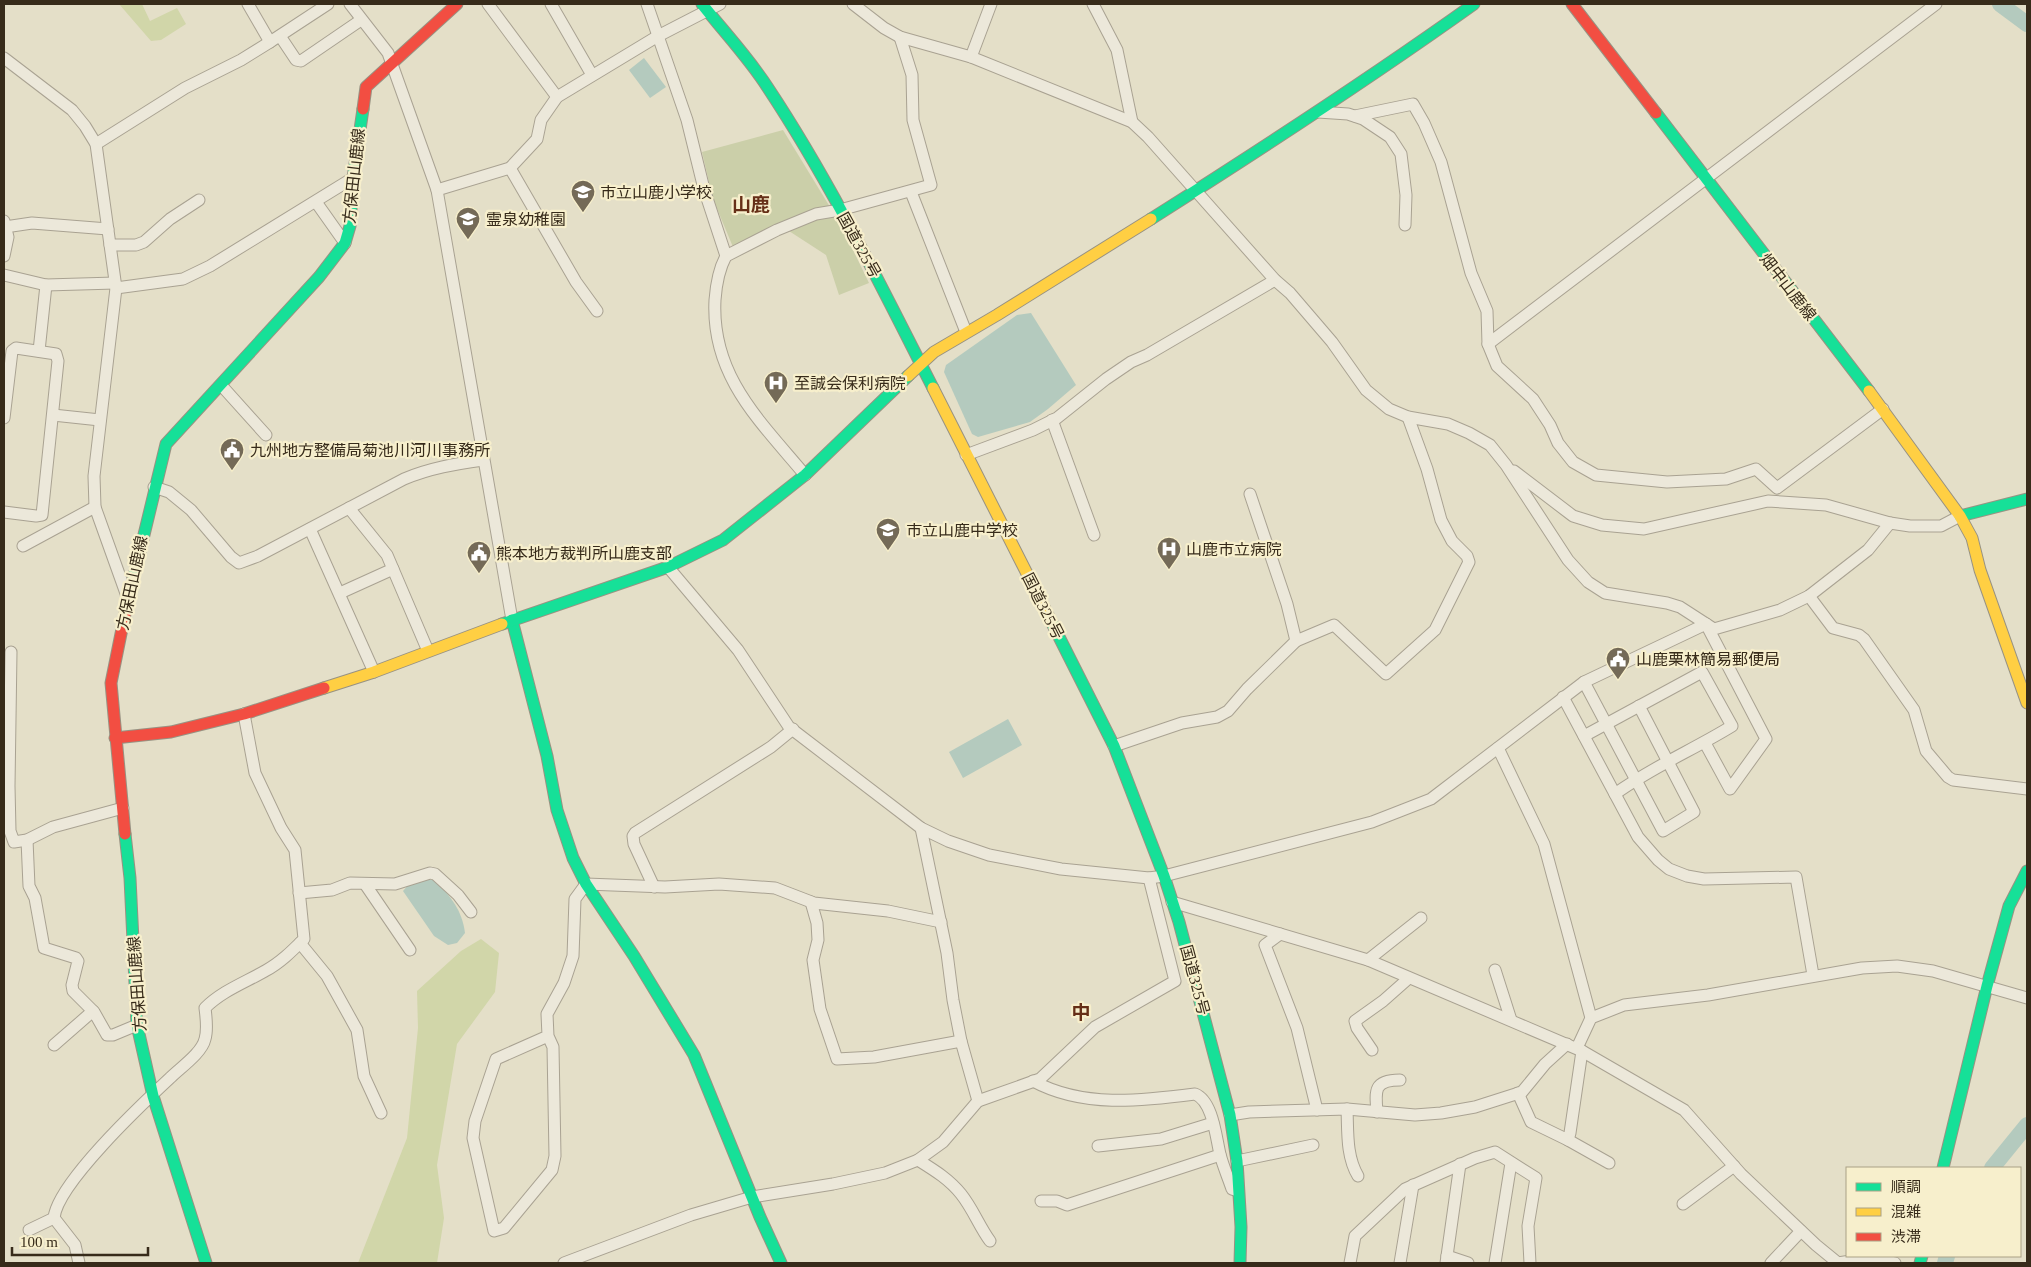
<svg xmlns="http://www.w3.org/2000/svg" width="2031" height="1267" font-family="'Times New Roman','Noto Sans JP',serif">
  <rect width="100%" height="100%" fill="#e4dfc8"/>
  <g fill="#d1d6a9">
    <polygon points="119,4 142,4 150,21 177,8 186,24 161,40 151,41"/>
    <polygon points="481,939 499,953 495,992 457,1044 437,1165 444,1218 437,1263 358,1263 407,1138 418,1028 417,991 461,951"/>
  </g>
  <g fill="#cbcfa9">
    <polygon points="783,130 830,207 733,247 713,199 702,152"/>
    <polygon points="837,217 869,283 839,295 826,255 789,231 817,219"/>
  </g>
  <g fill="#b4cabe">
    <polygon points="644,58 666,87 650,98 629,70"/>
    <polygon points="1031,313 1076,385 1048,409 1030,422 978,437 972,434 944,372 946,365 1017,315"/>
    <polygon points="1008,719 1022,745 963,778 949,752"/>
    <path d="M422,880h13c16,17 27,30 30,53l-8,10 -9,2 -14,-9 -31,-45 7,-8z"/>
  </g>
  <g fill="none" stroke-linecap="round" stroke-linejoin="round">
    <g stroke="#b4cabe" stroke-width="16">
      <polyline points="2000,4 2027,24"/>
      <polyline points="1992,1168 2027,1125"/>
      <polyline points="1945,1263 1947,1256"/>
    </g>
    <defs>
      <g id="street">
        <polyline points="248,4 270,42"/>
        <polyline points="350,4 388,53 437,190 512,620"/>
        <polyline points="488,4 557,97"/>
        <polyline points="551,4 592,75"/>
        <polyline points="647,4 687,120 704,189 726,256"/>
        <polyline points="853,4 884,28 900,37 971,57 1132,122 1148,137 1275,280 1290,293 1332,342 1366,390 1389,409 1408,417 1448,424 1469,433 1490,445 1506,465 1568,560 1588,582 1605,593 1667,603 1680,607 1714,629 1780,610 1809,596 1868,550 1890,523"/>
        <polyline points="1093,4 1117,50 1132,122"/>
        <polyline points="280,36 296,60 301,61 361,20"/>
        <polyline points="971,57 991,4"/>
        <polyline points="4,58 72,110 85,126 96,144 116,288 94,476 95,507 128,599"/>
        <polyline points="1318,112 1348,114 1363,119 1390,137 1401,154 1406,195 1405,225"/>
        <polyline points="1355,116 1413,104 1424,123 1441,162 1471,273 1487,311 1488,344 1497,366 1533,399 1550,425 1558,443 1573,462 1596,475 1667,482 1726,479 1756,469 1777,488 1883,409"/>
        <polyline points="96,144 185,88 241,60 270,42 328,4"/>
        <polyline points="510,168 576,282 597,311"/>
        <polyline points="437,190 510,168 537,139 541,120 557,97 658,36 720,4"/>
        <polyline points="911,192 966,332"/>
        <polyline points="316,202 345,243"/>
        <polyline points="5,227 32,223 108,229"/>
        <polyline points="110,245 136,245 144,242 170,219 199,200"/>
        <polyline points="4,256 8,237 4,221"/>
        <polyline points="4,275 46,285 115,283"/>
        <polyline points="116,288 183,279 210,266 353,178"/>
        <polyline points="1488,344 1936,4"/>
        <polyline points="39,351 46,285"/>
        <polyline points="221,385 266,435"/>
        <polyline points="53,415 100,420"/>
        <polyline points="4,418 12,351 16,348 56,354 58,361 42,515 36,516 4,512"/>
        <polyline points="1052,420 1094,535"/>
        <polyline points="966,455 1033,430 1057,418 1106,379 1131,362 1147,355 1275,280"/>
        <polyline points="1514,471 1573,516 1602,525 1644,529 1768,501 1826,505 1890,523 1910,526 1941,526 1960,516"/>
        <path d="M805,475c-45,-54 -94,-99 -90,-175 1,-14 4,-31 11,-44l51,-26 39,-16 24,-4 91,-25 -18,-65 -1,-45 -12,-38"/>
        <path d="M154,487l15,5 22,18 40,47 8,6 19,-7 146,-77c26,-11 51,-15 79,-19"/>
        <polyline points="349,508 387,555 428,651"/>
        <polyline points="310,529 374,672"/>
        <polyline points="23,546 95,507"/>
        <polyline points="668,567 738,650 789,727 921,828 948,841 989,855 1061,869 1149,878 1164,876 1372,822 1431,799 1584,682 1706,624"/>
        <polyline points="340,593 393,569"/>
        <polyline points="1809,596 1833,628 1859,635 1864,639 1914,710 1926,751 1948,777 1953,780 2027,789"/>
        <polyline points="1296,641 1334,625 1386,674 1435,630 1469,562 1467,556 1452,541 1441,520 1427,469 1408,417"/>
        <polyline points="11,652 9,786 10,831 14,842 27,840 53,827 123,808"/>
        <polyline points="1584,682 1663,831 1694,812 1639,706"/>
        <polyline points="1563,697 1638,837 1658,860 1669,869 1687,876 1704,879 1796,877 1813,975"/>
        <path d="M1584,736l118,-64 30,54c-39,24 -80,41 -117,68"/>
        <polyline points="1705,743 1730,789 1766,739 1706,624"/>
        <polyline points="1114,746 1182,723 1217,717 1228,711 1247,689 1296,641 1287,604 1250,494"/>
        <polyline points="1498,748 1544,844 1591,1018"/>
        <polyline points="921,828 947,953 953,1000 961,1041 978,1101"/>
        <polyline points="27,840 29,886 35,898 44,948 76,958 78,961 72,985 73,991 94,1012 107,1035 113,1035 137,1025"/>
        <polyline points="365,884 410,950"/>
        <polyline points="654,887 634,844 633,836 635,833 771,747 793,729"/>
        <polyline points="299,893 332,890 350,883 395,884 430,873 435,874 458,895 471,912"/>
        <polyline points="811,902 817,923 818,940 813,960 820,1009 837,1059 874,1057 961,1041"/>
        <polyline points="1172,902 1368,960 1582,1051 1684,1110 1741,1174 1816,1245 1838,1263"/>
        <polyline points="1280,934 1265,945 1297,1028 1317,1110"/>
        <polyline points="300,943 327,976 357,1030 364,1076 381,1113"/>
        <polyline points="1368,960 1421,918"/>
        <polyline points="1495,970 1511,1020"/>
        <polyline points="548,1036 553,1047 555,1156 552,1170 504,1228 494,1231 473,1138 475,1121 496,1059 548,1036 547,1014 564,983 573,956 575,899 586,884 665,887 719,884 775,888 814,903 888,911 941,922"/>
        <polyline points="54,1045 93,1011"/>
        <polyline points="1577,1048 1591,1018 1624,1005 1708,995 1862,968 1897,966 1933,971 2027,998"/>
        <polyline points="1372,1050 1357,1028 1355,1021 1383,1001 1409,978"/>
        <path d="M1033,1081c50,27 107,20 162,13 18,7 21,44 25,60 3,12 8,23 12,35l3,1"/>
        <polyline points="1518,1093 1531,1122 1568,1140 1570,1133 1582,1051"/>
        <path d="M1347,1109c1,22 -1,47 11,67"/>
        <path d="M1377,1112c-2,-22 -3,-32 23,-32"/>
        <polyline points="1230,1115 1249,1112 1347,1109 1415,1115 1441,1113 1475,1107 1522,1092 1545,1064 1567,1044"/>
        <polyline points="1568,1140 1609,1163"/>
        <polyline points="1098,1146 1161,1139 1213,1123"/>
        <path d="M918,1160c16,10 31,19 43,34 12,15 18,32 29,47"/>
        <polyline points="1237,1161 1313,1145"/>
        <polyline points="1041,1201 1057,1201 1067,1205 1220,1155"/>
        <polyline points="1683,1204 1734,1166"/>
        <polyline points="29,1230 54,1218"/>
        <polyline points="1447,1256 1468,1263"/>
        <path d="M79,1263l-4,-18 -21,-27c3,-34 88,-114 116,-140 10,-10 32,-25 35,-39 3,-10 1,-22 0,-31 17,-17 39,-25 60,-37 15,-8 27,-20 39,-32l-9,-89 -14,-22 -26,-55 -11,-59"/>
        <polyline points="564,1263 691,1215 752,1197 833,1184 885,1173 918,1160 943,1142 978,1101 1040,1079 1095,1027 1175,981 1149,878"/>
        <polyline points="1350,1263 1355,1236 1405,1189 1475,1158 1495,1152 1536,1178 1528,1226 1530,1263"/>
        <polyline points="1400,1263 1413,1185"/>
        <polyline points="1446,1263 1460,1164"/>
        <polyline points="1495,1263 1511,1163"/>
        <polyline points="1771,1263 1801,1231"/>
        <polyline points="1838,1263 1870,1258 1895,1263"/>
      </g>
      <g id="fast">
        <path d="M702,4c22,28 47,54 66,84 63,95 113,198 165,300"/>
        <polyline points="1656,113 1869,391"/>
        <path d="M1151,219c109,-69 218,-140 323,-215"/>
        <polyline points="1960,516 2027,499"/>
        <polyline points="126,609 166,444 319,277 345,243 350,226 353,178 363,109"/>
        <polyline points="1050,619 1114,746 1164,876 1179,922 1230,1115 1237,1161 1241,1227 1240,1263"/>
        <polyline points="512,620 547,756 557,810 573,858 586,884 634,956 694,1055 760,1217 781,1263"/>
        <polyline points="502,624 668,567 723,540 805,475 908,376"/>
        <polyline points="125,834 130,878 137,1025 153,1096 206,1263"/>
        <polyline points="1943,1168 1987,986 2009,906 2027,871"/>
        <polyline points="1920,1263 1922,1256"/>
      </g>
      <g id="slow">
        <polyline points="908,376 934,352 997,315 1151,219"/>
        <polyline points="933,388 1050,619"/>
        <polyline points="1869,391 1960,516 1972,538 1980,570 2027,703"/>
        <polyline points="324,688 374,672 502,624"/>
      </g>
      <g id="jam">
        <polyline points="1572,4 1656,113"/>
        <polyline points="363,109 366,87 457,4"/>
        <polyline points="115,738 171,732 244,714 324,688"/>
        <polyline points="125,834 111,683 126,609"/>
      </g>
    </defs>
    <use href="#street" stroke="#a9a292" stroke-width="13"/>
    <use href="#fast" stroke="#989282" stroke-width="13"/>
    <use href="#slow" stroke="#989282" stroke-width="13"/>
    <use href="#jam" stroke="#989282" stroke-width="13"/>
    <use href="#street" stroke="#ece8da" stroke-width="11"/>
    <use href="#fast" stroke="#16e098" stroke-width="11"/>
    <use href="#slow" stroke="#ffcf43" stroke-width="11"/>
    <use href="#jam" stroke="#f24e42" stroke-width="11"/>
  </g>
  <defs>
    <symbol id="school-pin" viewBox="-11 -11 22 30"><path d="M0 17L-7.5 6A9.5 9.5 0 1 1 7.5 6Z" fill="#746a57" stroke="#f7efcc"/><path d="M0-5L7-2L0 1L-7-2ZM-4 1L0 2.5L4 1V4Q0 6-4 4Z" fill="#fff"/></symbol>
    <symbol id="hospital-pin" viewBox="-11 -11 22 30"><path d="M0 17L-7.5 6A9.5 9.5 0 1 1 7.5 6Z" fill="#746a57" stroke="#f7efcc"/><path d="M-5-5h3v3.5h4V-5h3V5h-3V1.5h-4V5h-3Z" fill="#fff"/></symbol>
    <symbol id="civic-pin" viewBox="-11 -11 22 30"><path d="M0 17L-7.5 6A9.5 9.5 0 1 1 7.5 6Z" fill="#746a57" stroke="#f7efcc"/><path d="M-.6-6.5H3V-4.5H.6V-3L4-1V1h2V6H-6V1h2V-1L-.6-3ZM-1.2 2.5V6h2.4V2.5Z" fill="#fff"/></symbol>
  </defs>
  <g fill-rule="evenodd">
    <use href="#school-pin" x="569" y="178" width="28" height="38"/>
    <use href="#school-pin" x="454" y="205" width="28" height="38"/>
    <use href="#hospital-pin" x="762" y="369" width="28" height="38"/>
    <use href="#civic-pin" x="218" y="436" width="28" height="38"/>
    <use href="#school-pin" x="874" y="516" width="28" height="38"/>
    <use href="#hospital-pin" x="1155" y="535" width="28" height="38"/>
    <use href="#civic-pin" x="465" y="539" width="28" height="38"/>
    <use href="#civic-pin" x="1604" y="645" width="28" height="38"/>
  </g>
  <g text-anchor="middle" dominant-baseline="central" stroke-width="4.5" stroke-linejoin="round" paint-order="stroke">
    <g font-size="16" fill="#372b1a" stroke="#f7efcc">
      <text transform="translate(354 176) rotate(-84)">方保田山鹿線</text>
      <text transform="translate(859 245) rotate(61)">国道325号</text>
      <text transform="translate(1788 287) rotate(52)">畑中山鹿線</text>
      <text transform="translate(132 583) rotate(-78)">方保田山鹿線</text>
      <text transform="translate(1043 606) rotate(63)">国道325号</text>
      <text transform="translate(1195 980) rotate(75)">国道325号</text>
      <text transform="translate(137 984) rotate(-94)">方保田山鹿線</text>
    </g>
    <g font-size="16" fill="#372b1a" stroke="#f7efcc" text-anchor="start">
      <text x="600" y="192">市立山鹿小学校</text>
      <text x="486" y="219">霊泉幼稚園</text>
      <text x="794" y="383">至誠会保利病院</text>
      <text x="250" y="450">九州地方整備局菊池川河川事務所</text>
      <text x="906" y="530">市立山鹿中学校</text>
      <text x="1186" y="549">山鹿市立病院</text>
      <text x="496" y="553">熊本地方裁判所山鹿支部</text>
      <text x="1636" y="659">山鹿栗林簡易郵便局</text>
    </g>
    <g font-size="19" font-weight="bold" fill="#662f17" stroke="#f7efcc">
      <text x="751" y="204">山鹿</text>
      <text x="1081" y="1012">中</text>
    </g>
  </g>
  <rect width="2031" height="1267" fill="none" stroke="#372b1a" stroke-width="10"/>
  <rect x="1846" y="1167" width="175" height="90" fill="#f7efcc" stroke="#aaa185"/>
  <rect x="1856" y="1183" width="25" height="8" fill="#16e098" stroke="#aaa185"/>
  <text x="1891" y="1192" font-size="15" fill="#372b1a">順調</text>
  <rect x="1856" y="1208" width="25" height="8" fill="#ffcf43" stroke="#aaa185"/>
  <text x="1891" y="1217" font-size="15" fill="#372b1a">混雑</text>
  <rect x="1856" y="1233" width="25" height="8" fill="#f24e42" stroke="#aaa185"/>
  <text x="1891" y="1242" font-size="15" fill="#372b1a">渋滞</text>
  <path d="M12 1247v8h136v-8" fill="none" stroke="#372b1a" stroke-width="2.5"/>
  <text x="20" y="1247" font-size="15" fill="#372b1a" stroke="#f7efcc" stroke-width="4" paint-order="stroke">100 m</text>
</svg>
